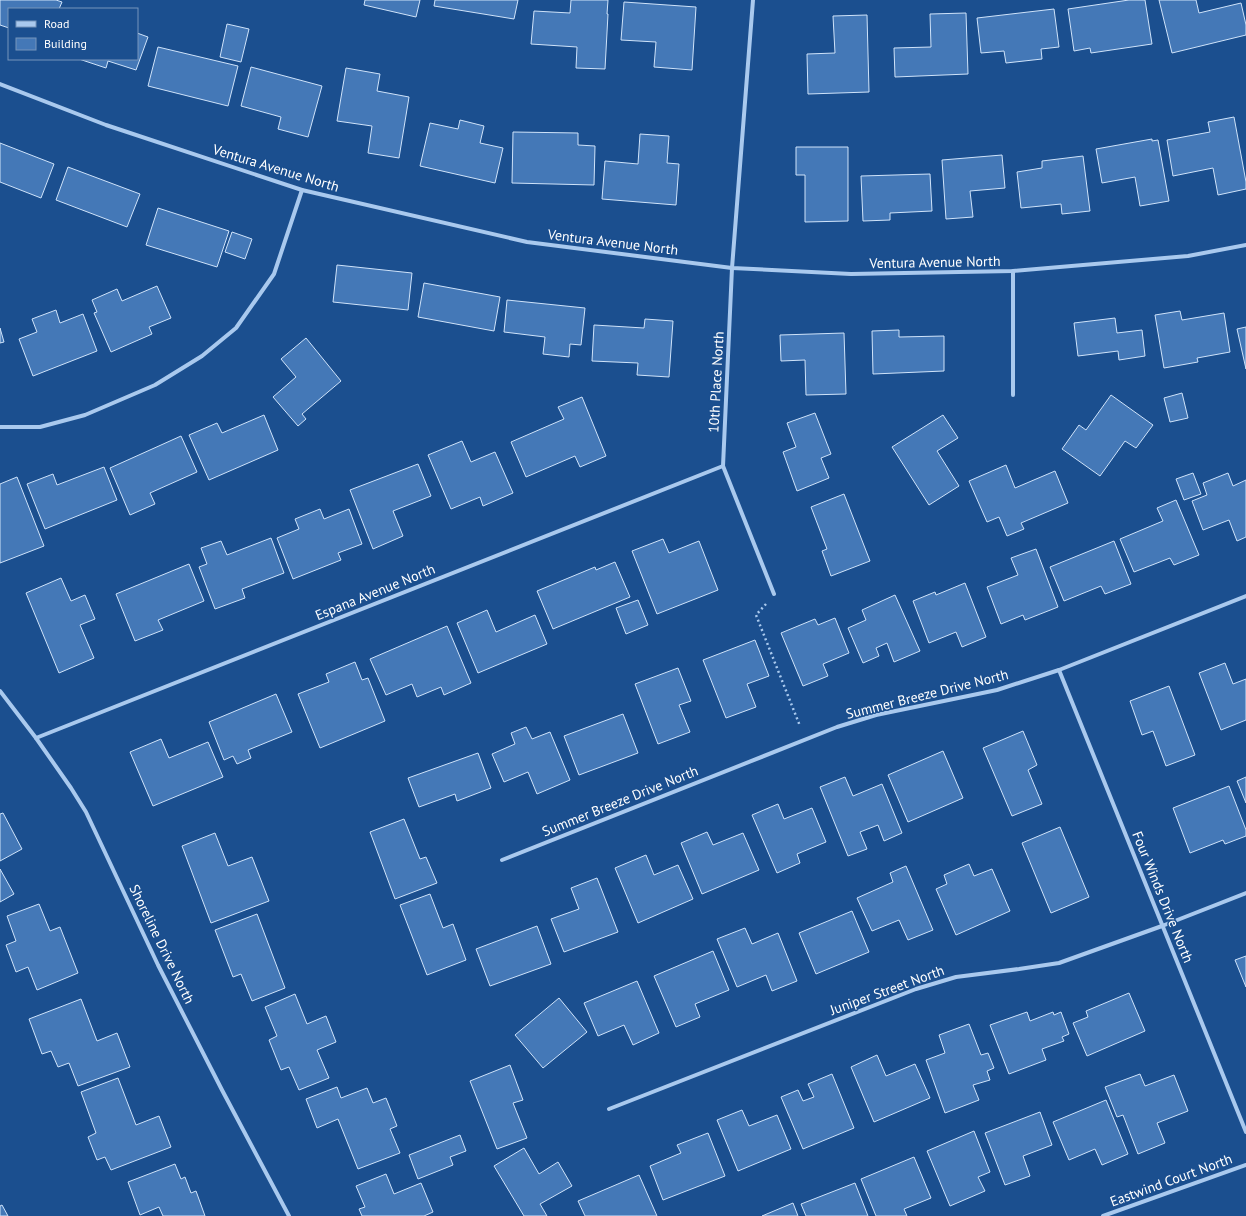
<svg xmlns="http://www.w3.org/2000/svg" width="1246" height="1216" font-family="'PT Sans',sans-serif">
  <rect width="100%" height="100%" fill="#1b4f8f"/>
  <g fill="#4478b7" stroke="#cfe3fa">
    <polygon points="0,0 56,0 62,2 59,9 9,9 9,28 0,25"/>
    <polygon points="365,0 420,0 416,17 364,5"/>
    <polygon points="435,0 518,0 514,19 434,6"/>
    <polygon points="571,0 608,0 607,14 608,14 605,69 576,68 577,47 531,44 534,11 570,13"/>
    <polygon points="1129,0 1145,0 1152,44 1091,53 1090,48 1074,51 1068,9"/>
    <polygon points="1159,0 1196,0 1199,13 1241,3 1246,25 1246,35 1172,53"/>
    <polygon points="624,2 696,7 692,70 654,67 656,42 621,40"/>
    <polygon points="1054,9 1059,47 1041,49 1042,59 1006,63 1004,51 981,53 977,18"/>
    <polygon points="966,13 968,74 895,77 894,48 931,47 930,14"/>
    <polygon points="867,15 869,92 808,94 807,54 835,53 833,16"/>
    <polygon points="227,24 249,29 241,62 220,57"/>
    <polygon points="137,33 148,37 136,70 108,61 106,68 79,59 137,59"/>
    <polygon points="158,47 238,66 228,106 148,86"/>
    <polygon points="251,67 322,86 308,137 278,129 281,117 241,106"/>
    <polygon points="346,68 380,74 377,91 409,97 399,158 368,153 372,126 337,121"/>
    <polygon points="1234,117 1246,182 1246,189 1218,195 1213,168 1173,176 1167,140 1210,132 1208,122"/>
    <polygon points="460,120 484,126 480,143 503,148 495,183 420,166 430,123 458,129"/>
    <polygon points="513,132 578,133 578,145 595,146 594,185 512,183"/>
    <polygon points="640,134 669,136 667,163 679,164 676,205 602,199 605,161 638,164"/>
    <polygon points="1152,139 1152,141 1158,140 1169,201 1140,206 1135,177 1102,183 1096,149"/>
    <polygon points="0,143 54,164 41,198 0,182"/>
    <polygon points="796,147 848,147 848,221 805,222 805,175 796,175"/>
    <polygon points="1002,155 1005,188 970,191 973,217 946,219 942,160"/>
    <polygon points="1083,156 1090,211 1062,214 1061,204 1021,208 1017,172 1042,168 1042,161"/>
    <polygon points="68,167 140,194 127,227 56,200"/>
    <polygon points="930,174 932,211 890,213 890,220 863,221 861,176"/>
    <polygon points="158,208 229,231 217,267 146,245"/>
    <polygon points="232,232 252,239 245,259 225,252"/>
    <polygon points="337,265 412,273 408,310 333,302"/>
    <polygon points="424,283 500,297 494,331 418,317"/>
    <polygon points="157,286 171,318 149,327 152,334 111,352 94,313 97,312 92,300 117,289 122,301"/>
    <polygon points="507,300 585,308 581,345 570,344 569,357 543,354 545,337 504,332"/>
    <polygon points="56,310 60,323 83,314 97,351 33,376 19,339 37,332 32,319"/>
    <polygon points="1180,311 1182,320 1224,313 1230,352 1197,358 1198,362 1164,368 1155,315"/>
    <polygon points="1115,318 1117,333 1142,330 1145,356 1119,360 1118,351 1078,356 1074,323"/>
    <polygon points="645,319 673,321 669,377 637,375 638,363 592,361 594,325 644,328"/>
    <polygon points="1246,327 1246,369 1237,329"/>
    <polygon points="0,328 4,342 0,343"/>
    <polygon points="899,330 899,337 944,336 944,371 873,374 872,331"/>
    <polygon points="844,333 846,394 806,395 805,360 781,361 780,335"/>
    <polygon points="306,338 341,381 302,414 306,419 298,426 273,397 296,377 281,359"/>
    <polygon points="1182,393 1188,418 1170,422 1164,398"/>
    <polygon points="1111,395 1153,425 1136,448 1125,441 1100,476 1062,449 1079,425 1086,430"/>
    <polygon points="582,397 606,456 580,467 575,456 526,477 511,442 564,419 558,407"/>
    <polygon points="815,413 831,454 821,458 829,478 797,491 783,452 796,447 787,423"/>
    <polygon points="264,415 278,450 209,480 189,435 217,423 222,433"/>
    <polygon points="943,415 958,438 937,451 959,486 929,505 892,447"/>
    <polygon points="181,436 197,472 150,493 155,504 130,515 110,468"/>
    <polygon points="462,441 471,462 495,452 513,493 483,506 480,497 451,509 428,455"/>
    <polygon points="418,464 431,496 393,511 403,536 373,549 350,490"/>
    <polygon points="1006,465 1015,488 1055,471 1068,503 1021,523 1024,529 1007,536 999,517 987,522 969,481"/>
    <polygon points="104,467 117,500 45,529 27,484 53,474 57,485"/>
    <polygon points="1193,473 1201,494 1184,500 1176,479"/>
    <polygon points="1228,473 1233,486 1246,480 1246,537 1237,541 1229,520 1203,530 1192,501 1207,495 1203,483"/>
    <polygon points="17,477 44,546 0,563 0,484"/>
    <polygon points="844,494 870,561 831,576 822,551 827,549 811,507"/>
    <polygon points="1176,500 1199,555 1174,565 1170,558 1134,572 1120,539 1163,521 1157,508"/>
    <polygon points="320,509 324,519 349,509 362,544 338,553 341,560 293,579 277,538 299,529 295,519"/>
    <polygon points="271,538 284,573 242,589 245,598 215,609 199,567 207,564 201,548 221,541 227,555"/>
    <polygon points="663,539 669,553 699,541 718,590 657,614 632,551"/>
    <polygon points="1114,541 1131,584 1105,594 1101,586 1064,601 1050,567"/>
    <polygon points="1036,549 1058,607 1025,620 1023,615 1001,624 987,587 1018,575 1011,558"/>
    <polygon points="615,562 630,597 553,629 537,591 595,567 596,570"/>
    <polygon points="189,564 204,601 158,620 163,630 135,641 116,594"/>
    <polygon points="61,578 71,601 85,595 95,619 80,625 94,658 59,673 26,593"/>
    <polygon points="965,583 986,637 962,647 956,632 929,643 913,601 935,592 936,595"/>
    <polygon points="895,595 920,651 894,662 887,643 876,648 879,656 863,663 848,628 866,620 862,610"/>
    <polygon points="638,600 648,625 626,634 616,608"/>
    <polygon points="487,610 496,632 535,615 547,644 478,673 457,623"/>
    <polygon points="835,618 849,653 823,664 828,676 803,686 781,633 815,619 818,625"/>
    <polygon points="447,626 471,683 444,695 441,687 417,697 412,684 386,695 370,659"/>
    <polygon points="755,640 769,676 747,684 756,707 726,718 703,660"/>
    <polygon points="355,662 362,680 368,678 385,721 320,748 298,694 329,682 326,674"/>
    <polygon points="1225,663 1233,684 1246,679 1246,720 1221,730 1199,673"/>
    <polygon points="678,668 691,701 679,705 690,732 658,744 635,684"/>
    <polygon points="1169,686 1195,755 1166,766 1153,731 1142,735 1130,701"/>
    <polygon points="276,694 292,732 248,750 251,758 237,764 233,756 224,760 209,722"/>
    <polygon points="623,714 638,753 579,775 564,736"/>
    <polygon points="526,727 532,739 550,732 570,780 537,794 528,772 504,782 492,754 515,744 511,733"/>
    <polygon points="1023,731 1037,765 1028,770 1042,804 1012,816 983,748"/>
    <polygon points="161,739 169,758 208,742 223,777 153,806 130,752"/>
    <polygon points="943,751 963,798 908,822 888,775"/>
    <polygon points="478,753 491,788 457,801 455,794 419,807 408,778"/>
    <polygon points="845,777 853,796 882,784 902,833 884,841 878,825 860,832 867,849 848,856 820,787"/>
    <polygon points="1246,777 1246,803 1237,781"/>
    <polygon points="1229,786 1246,830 1246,836 1225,844 1223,840 1190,853 1173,808"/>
    <polygon points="778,804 784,819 812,808 826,842 797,854 800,863 777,873 752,815"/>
    <polygon points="3,813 22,849 0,861 0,814"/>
    <polygon points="404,819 420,859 426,857 437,883 395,899 370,832"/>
    <polygon points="1060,827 1089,897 1051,913 1022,843"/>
    <polygon points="707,832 713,845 743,833 759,870 702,894 681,843"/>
    <polygon points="215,833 228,866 252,857 269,901 211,923 182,846"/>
    <polygon points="646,855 654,875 678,865 693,899 638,923 615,868"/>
    <polygon points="969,864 974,876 992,869 1010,911 956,935 936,889 947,884 944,875"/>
    <polygon points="906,866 933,930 908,940 899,920 872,931 857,898 893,882 890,873"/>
    <polygon points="0,869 14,894 0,902"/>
    <polygon points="597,878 618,932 564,952 551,919 579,909 571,888"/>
    <polygon points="430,894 443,928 453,924 466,960 427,975 400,905"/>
    <polygon points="39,904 50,931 60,927 78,973 37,990 28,967 16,972 6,945 16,941 7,916"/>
    <polygon points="852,911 869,952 816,974 799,933"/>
    <polygon points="257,914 285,988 252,1001 241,974 233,977 215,930"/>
    <polygon points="537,926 551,964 490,986 476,949"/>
    <polygon points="745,928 752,944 778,933 797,981 772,991 766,975 737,987 717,939"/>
    <polygon points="713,951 729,990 695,1004 700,1017 676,1027 654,976"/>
    <polygon points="1246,956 1246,987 1235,960"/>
    <polygon points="637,981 659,1033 633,1045 624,1025 598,1036 584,1003"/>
    <polygon points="1129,993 1145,1031 1087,1056 1073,1023 1088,1017 1086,1011"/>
    <polygon points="295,994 307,1024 326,1016 336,1042 317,1050 329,1078 299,1090 289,1067 281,1070 269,1040 277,1036 265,1007"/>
    <polygon points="559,998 587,1032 543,1068 515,1035"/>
    <polygon points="81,999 97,1041 117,1033 130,1067 78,1086 69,1063 58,1067 51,1051 42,1054 29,1019"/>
    <polygon points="1027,1012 1030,1021 1053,1012 1054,1015 1061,1012 1069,1034 1062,1037 1064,1041 1042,1049 1046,1060 1009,1074 990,1025"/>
    <polygon points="969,1024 981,1055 988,1053 994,1068 987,1071 990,1080 973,1085 979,1100 945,1113 926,1060 945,1053 939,1035"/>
    <polygon points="877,1055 886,1076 915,1064 930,1098 874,1122 851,1067"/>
    <polygon points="510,1065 523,1100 513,1103 527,1138 497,1149 470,1081"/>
    <polygon points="832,1074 854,1128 803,1149 781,1097 798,1090 803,1101 814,1097 808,1084"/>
    <polygon points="1140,1074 1145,1086 1174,1075 1188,1111 1157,1123 1165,1143 1138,1154 1123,1115 1117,1117 1105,1087"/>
    <polygon points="118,1078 136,1125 159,1116 171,1147 111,1170 105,1157 97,1160 88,1137 96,1133 81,1092"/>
    <polygon points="337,1087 341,1098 367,1088 373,1103 386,1098 397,1126 390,1129 400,1153 358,1169 338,1119 317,1128 306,1099"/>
    <polygon points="1106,1100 1128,1154 1102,1165 1095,1149 1069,1160 1053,1122"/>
    <polygon points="742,1110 749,1126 777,1115 791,1149 738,1171 717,1120"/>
    <polygon points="1040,1112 1052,1145 1023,1156 1030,1176 1005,1185 985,1133"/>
    <polygon points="974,1131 990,1172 978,1177 985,1191 950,1206 927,1151"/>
    <polygon points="708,1133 725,1176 663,1200 650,1166 681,1153 677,1145"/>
    <polygon points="460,1135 466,1151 450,1157 453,1165 418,1179 409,1155"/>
    <polygon points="524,1148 539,1174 558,1162 572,1186 540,1204 547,1216 524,1216 494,1166"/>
    <polygon points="914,1157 931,1198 904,1209 907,1216 876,1216 861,1179"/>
    <polygon points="175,1164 181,1179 185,1177 191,1193 196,1191 205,1216 163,1216 159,1207 140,1215 128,1182"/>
    <polygon points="386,1174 394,1194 421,1183 433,1212 424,1216 362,1216 359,1209 365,1207 356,1186"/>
    <polygon points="639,1175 657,1216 585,1216 578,1201"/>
    <polygon points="855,1183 868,1216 806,1216 801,1204"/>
    <polygon points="793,1203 798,1216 762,1216"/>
    <polygon points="2,1205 8,1216 0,1216 0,1206"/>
  </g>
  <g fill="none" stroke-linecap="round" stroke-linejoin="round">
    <polyline stroke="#a9c9ee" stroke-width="2.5" stroke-dasharray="2 3" stroke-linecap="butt" points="766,604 756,615 800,726"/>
    <g stroke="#a9c9ee" stroke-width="4">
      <polyline points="753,0 732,268 723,466 774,594"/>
      <polyline points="0,84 106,125 302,190 527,242 732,268 851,274 1013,271 1188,256 1246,245"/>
      <polyline points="1013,271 1013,395"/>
      <polyline points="0,427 40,427 85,415 155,385 202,356 236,328 274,274 302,190"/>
      <polyline points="1059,670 1246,1132"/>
      <polyline points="0,691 36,738 71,788 86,812 158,965 222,1090 289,1216"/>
      <polyline points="36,738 723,466"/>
      <polyline points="502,860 837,727 876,715 997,690 1059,670 1246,596"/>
      <polyline points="609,1109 916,989 956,977 1019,969 1059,963 1162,926 1246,893"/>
      <polyline points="1103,1216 1246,1165"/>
    </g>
  </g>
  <g text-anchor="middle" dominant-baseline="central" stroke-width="3" stroke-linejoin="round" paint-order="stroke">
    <g font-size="14" fill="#fff" stroke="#1b4f8f">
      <text transform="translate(276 168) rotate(17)">Ventura Avenue North</text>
      <text transform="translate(613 242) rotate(7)">Ventura Avenue North</text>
      <text transform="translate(935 262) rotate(-1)">Ventura Avenue North</text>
      <text transform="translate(716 382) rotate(-87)">10th Place North</text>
      <text transform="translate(375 592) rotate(-22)">Espana Avenue North</text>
      <text transform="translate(927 694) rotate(-14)">Summer Breeze Drive North</text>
      <text transform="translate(620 801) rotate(-22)">Summer Breeze Drive North</text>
      <text transform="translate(1163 897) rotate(68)">Four Winds Drive North</text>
      <text transform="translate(162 944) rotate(64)">Shoreline Drive North</text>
      <text transform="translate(887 990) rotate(-20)">Juniper Street North</text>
      <text transform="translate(1171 1180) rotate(-20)">Eastwind Court North</text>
    </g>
  </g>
  <rect x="8" y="8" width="130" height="52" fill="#1b4f8f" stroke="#7695bc"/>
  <rect x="16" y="21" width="20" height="6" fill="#a9c9ee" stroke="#7695bc"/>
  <text x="44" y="28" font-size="12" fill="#ffffff">Road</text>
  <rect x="16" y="38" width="20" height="12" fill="#4478b7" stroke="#7695bc"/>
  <text x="44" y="48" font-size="12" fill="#ffffff">Building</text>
</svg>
